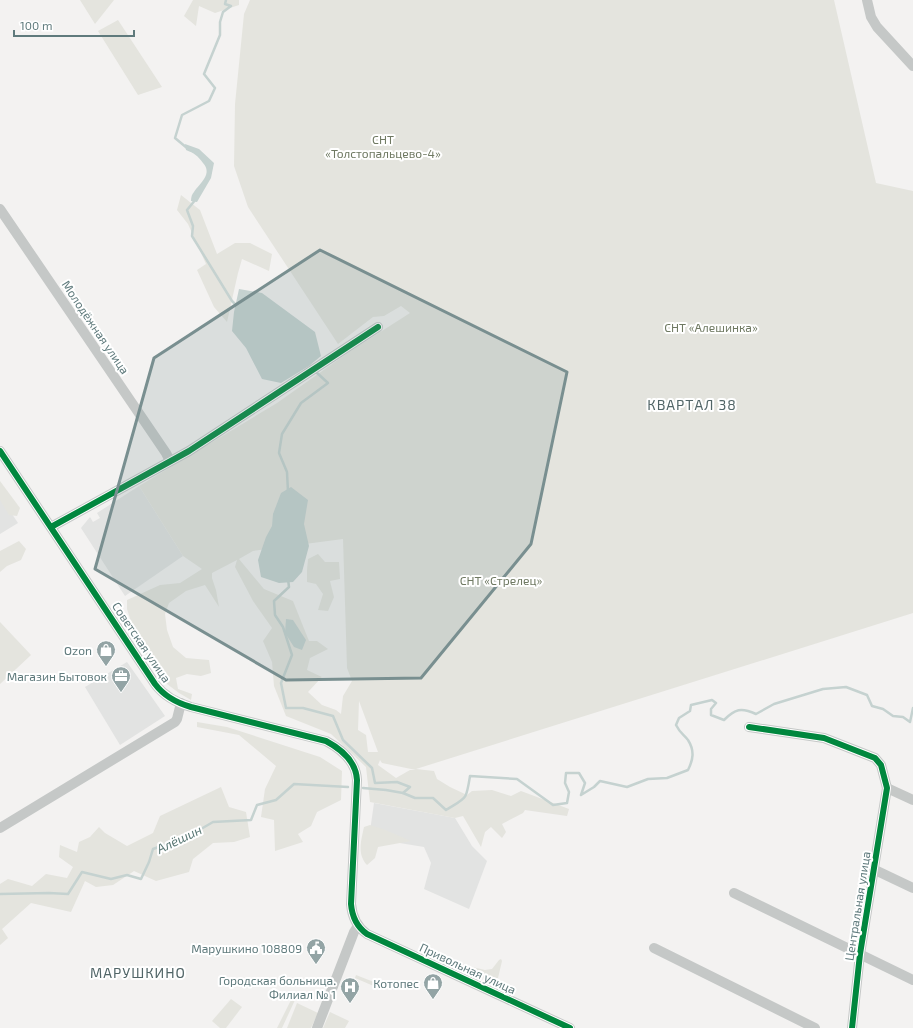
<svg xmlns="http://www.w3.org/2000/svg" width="913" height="1028" font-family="'Exo 2',sans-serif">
  <rect width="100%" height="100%" fill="#f3f2f1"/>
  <g fill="#e2e3e2">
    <polygon points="139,486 183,556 125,596 81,528 90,517 93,522 100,518 97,513"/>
    <polygon points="0,496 18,523 0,534"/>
    <polygon points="127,662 165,716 120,745 85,687"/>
    <polygon points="374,803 455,818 472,846 487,861 469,909 424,889 431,863 424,847 369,838"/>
  </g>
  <g fill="#e4e4de" fill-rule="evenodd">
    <polygon points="80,0 114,0 95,24"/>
    <polygon points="193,0 239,0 239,5 215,13 199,6 196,26 184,16"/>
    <path d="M250,0h584l42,183 37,8v422l-497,156 18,2 3,8 13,8 17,8 5,-4 20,-1 19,6 10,-5 48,18 -2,7 -42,-6 -2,3 -21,11 4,8 -4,6 -11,-11 -6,5 -4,15 -18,-31 -8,2 -85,-16 -4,-35 -35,-33 -45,-18 -12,-30 -2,-24 -9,-21 9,-13 -19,-27 -18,-34 2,-7 -25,13v5l4,12 3,17 -14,-22 -19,6 -17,12 -4,11 2,16 6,17 13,11 23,2 2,13 -10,3 -14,-2 -11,4 2,11 14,5 -1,6 -12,-7 -16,-12 -26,-41 -10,-31v-9l33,-15 20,-2 22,-14 -19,-13 -44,-70 138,-83 72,-51 61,-39 -9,-7 -17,10 -11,1 -35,27 -90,-137 -14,-41 1,-62 9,-90zM343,539l4,129 5,13 -9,15 -2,18 -5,-4 -14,-5 -14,-13 14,-15 -15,-7 3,-12 18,-9 -11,-8h-8l-16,-40 -29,-12 -25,-30 14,-8zM359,701l19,51h-10l-2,-17 -8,-5zM380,760l2,3 34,7h-6l-14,8 -18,-13z"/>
    <polygon points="118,20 162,87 138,95 98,31"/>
    <polygon points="181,195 200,210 217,254 235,243 250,243 272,254 269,271 242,259 238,273 227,322 214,307 197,270 206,264 188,224 177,210"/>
    <polygon points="0,481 20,508 17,516 9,515 0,500"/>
    <polygon points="19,541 26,549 21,560 7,566 0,572 0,551"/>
    <polygon points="318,554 325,562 339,562 340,579 330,581 334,597 328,611 318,610 323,594 316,584 307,582 307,570 308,559"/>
    <polygon points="0,622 31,655 0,684"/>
    <polygon points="197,722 227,727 320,757 342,771 341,800 317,812 311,826 298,834 303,842 275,851 274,820 261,817 265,789 276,766 239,735 197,727"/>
    <polygon points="221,787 229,807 246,812 250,837 234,842 213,843 193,859 189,872 156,881 134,871 113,885 96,887 85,881 71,912 31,903 2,929 8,938 0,945 0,884 8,879 32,886 46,874 67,878 73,867 59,857 60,845 77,852 79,842 90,837 99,827 105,833 127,846 153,833 160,816"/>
    <path d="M370,825l13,4 28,12 -33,6 -3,11 -8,7c-10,-11 -6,-24 -3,-38z"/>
    <polygon points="501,959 502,961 498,978 487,980 472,974 472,967 485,970 492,969 499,960"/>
    <polygon points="356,975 384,986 383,990 355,978"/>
    <polygon points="292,998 295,1000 282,1028 277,1028"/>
    <polygon points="231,999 242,1007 226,1028 220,1028 212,1021"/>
    <polygon points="297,1003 318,1013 311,1028 287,1028"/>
    <polygon points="330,1012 349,1021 345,1028 323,1028"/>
  </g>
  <g fill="#c5d2d0">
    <path d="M185,144l14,5 15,14 -3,15 -14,24 -6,-1c0,-4 1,-7 3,-9 6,-9 19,-18 9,-29 -5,-7 -9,-10 -17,-13z"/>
    <polygon points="239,289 262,293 315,332 321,356 309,366 281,383 262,379 246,348 232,331 234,312"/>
    <polygon points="291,487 308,500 304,524 309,546 302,572 293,582 279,583 261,577 258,560 266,537 272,526 273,514 281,493"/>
    <polygon points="286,619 293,620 306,640 302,650 294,647 285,633"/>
  </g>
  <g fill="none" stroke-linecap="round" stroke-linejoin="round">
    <g stroke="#c5d2d0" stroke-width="2.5">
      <polyline points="187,148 175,138 182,115 209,101 215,88 204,74 220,35 220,22 223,12 231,6 225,4 226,0"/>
      <polyline points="196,199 187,210 193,226 192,236 232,301 238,307"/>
      <polyline points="288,492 287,472 279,453 282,434 301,403 328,383 316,372"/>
      <polyline points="288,579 289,587 274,601 275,615 283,627 292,655 281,683 286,708 303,708 333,716 343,740 372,768 375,783 397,782 410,787 403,793"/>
      <path d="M363,788l23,2 17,3 12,5h18l13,12c21,-13 20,-9 24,-34l47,3 36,26 14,-2 2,-11 -4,-9 1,-10h13l6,10 -4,12 13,-8 6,-6 27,6 21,-8 19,-1 21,-8c5,-10 7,-19 0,-30 -5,-6 -8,-7 -12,-15l3,-7 11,-7 1,-6 21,-5 4,3 -5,6v6l13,5c11,-11 17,-13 32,-6l18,-10 49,-15 23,-2 21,8 5,11 11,3 10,7 10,1 7,5 3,-14"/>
      <polyline points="0,894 49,893 68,894 82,872 111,879 127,875 141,879 149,862 153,849 189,836 213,822 251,820 257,805 276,800 294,784 348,787"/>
    </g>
    <g stroke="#c5c8c7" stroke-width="10">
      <polyline points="867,0 871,17 877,27 913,66"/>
      <polyline points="0,209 166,453 170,461"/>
      <path d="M0,451l155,233c9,12 22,19 36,23l135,34c15,8 30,20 31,39l-6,124c1,12 6,23 16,30l203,94"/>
      <polyline points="51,527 189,451 378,327"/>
      <polyline points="749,727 824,738 875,758 881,765 887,788 860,954 852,1028"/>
      <polyline points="887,788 913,800"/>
      <polyline points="0,828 175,722 177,719 181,703"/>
      <polyline points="873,869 913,888"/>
      <polyline points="734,893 913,980"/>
      <polyline points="654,948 815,1028"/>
      <polyline points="317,1028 354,932 358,926"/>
    </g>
    <defs>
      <g id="cycleway">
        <path d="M0,451l155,233c9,12 22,19 36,23l135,34c15,8 30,20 31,39l-6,124c1,12 6,23 16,30l203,94"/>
        <polyline points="51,527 189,451 378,327"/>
        <polyline points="749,727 824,738 875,758 881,765 887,788 860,954 852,1028"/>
      </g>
    </defs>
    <use href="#cycleway" stroke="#fff" stroke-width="8"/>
    <use href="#cycleway" stroke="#00873e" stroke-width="6"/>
  </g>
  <path fill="#798f90" fill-opacity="0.2" stroke="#798f90" stroke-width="3" stroke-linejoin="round" d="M320,250l247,122 -36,172 -110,134 -135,2 -191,-111 59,-211z"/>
  <defs>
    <symbol id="shop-pin" viewBox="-11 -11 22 30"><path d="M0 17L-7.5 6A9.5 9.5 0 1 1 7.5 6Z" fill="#93a4a5" stroke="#fff"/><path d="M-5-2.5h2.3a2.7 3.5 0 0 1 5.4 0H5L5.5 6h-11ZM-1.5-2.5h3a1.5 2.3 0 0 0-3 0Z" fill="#fff"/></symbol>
    <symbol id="office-pin" viewBox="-11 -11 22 30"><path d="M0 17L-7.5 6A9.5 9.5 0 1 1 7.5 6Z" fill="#93a4a5" stroke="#fff"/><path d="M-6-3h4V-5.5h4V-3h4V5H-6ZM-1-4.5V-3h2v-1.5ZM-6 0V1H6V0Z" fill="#fff"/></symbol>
    <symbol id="civic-pin" viewBox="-11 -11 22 30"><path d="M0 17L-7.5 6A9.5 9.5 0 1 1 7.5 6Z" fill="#93a4a5" stroke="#fff"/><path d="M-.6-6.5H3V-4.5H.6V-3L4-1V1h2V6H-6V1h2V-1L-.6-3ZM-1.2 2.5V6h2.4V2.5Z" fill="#fff"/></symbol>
    <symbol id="hospital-pin" viewBox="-11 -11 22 30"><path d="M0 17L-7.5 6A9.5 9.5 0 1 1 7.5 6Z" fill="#93a4a5" stroke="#fff"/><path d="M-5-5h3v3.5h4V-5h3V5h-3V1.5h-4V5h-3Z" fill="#fff"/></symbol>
  </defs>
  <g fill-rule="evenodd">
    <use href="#shop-pin" x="95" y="639" width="22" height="30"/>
    <use href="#office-pin" x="110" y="665" width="22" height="30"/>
    <use href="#civic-pin" x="305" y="937" width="22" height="30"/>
    <use href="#shop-pin" x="422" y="972" width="22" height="30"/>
    <use href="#hospital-pin" x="339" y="976" width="22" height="30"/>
  </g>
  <g text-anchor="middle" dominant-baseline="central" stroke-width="4" stroke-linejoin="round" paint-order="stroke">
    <g font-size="12" fill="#6f7962" stroke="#fff">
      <text x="383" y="139">СНТ<tspan x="383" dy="14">«Толстопальцево-4»</tspan></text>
      <text x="711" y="327">СНТ «Алешинка»</text>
      <text x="501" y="580">СНТ «Стрелец»</text>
    </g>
    <g font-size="12" fill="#5f7a7c" stroke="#fff">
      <text transform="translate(96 327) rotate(56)">Молодёжная улица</text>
      <text transform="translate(142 642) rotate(56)">Советская улица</text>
      <text transform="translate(857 906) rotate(-81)">Центральная улица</text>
      <text transform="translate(468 968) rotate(25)">Привольная улица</text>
    </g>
    <g font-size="12" fill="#5f7a7c" stroke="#fff" text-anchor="end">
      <text x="92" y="650">Ozon</text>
      <text x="107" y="676">Магазин Бытовок</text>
      <text x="302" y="948">Марушкино 108809</text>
      <text x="336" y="980">Городская больница.<tspan x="336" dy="14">Филиал № 1</tspan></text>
      <text x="419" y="983">Котопес</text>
    </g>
    <g font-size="13" font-style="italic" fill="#5a7875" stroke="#fff">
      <text transform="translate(179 839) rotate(-26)">Алёшин</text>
    </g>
    <g font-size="14" letter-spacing="1" fill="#516567" stroke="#fff">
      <text x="692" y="404">КВАРТАЛ 38</text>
      <text x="138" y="972">МАРУШКИНО</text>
    </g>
  </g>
  <path d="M14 30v6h120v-6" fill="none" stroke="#5f7a7c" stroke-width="2"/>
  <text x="20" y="30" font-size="12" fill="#5f7a7c" stroke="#ffffff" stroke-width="3" paint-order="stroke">100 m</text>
</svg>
